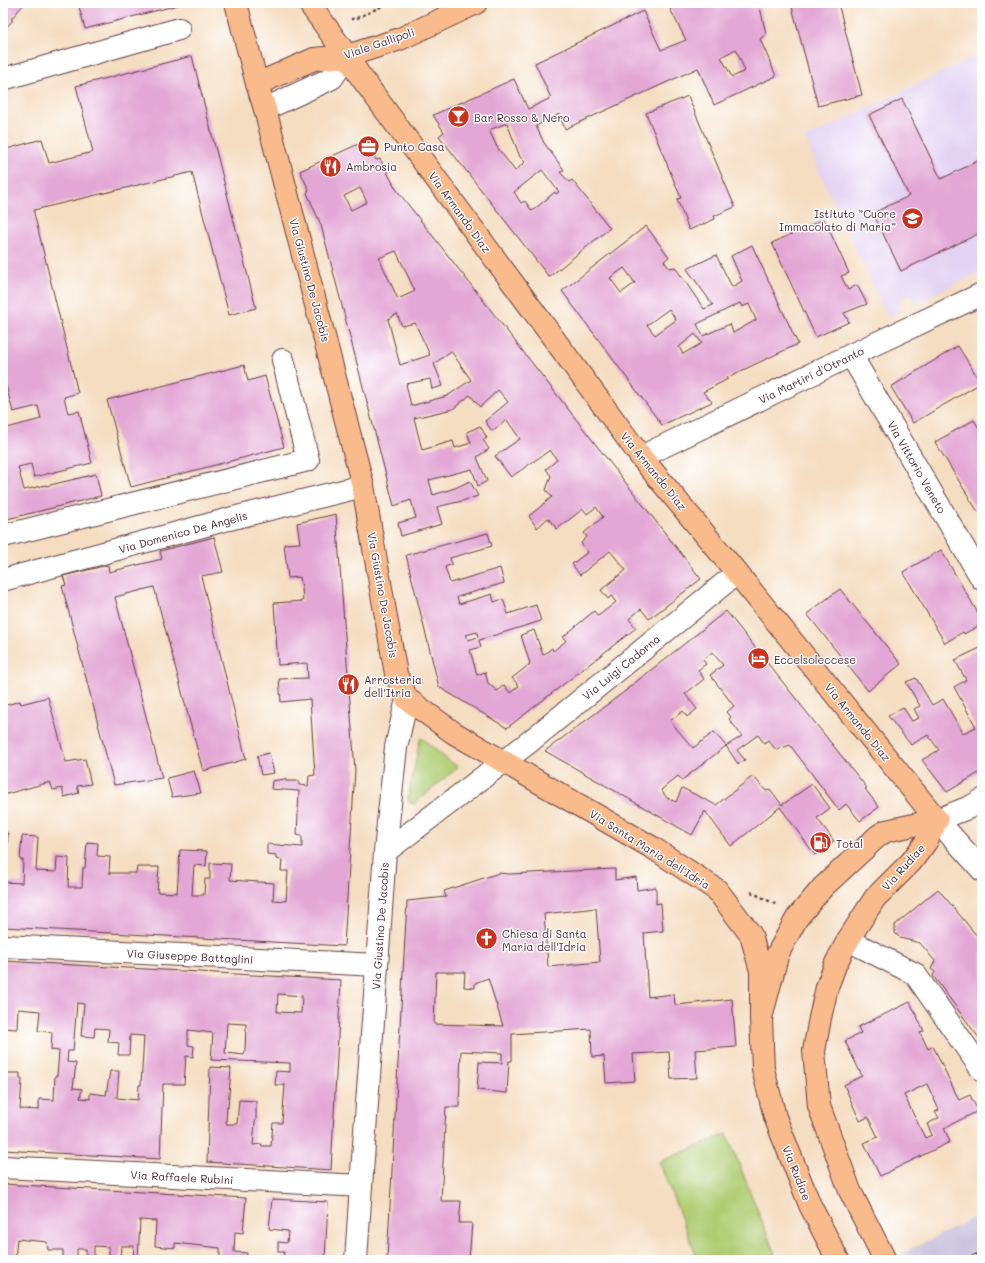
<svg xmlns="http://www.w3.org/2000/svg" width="985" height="1263" font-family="Mali,sans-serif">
  <rect width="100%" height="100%" fill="#fff"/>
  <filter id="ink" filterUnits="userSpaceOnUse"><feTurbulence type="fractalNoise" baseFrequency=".025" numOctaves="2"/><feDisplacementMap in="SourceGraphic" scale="8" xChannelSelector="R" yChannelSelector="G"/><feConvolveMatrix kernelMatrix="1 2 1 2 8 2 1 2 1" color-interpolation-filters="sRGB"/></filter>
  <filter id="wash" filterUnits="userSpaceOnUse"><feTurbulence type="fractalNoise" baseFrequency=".012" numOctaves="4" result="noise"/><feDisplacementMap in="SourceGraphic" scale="16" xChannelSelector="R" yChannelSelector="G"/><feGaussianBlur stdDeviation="0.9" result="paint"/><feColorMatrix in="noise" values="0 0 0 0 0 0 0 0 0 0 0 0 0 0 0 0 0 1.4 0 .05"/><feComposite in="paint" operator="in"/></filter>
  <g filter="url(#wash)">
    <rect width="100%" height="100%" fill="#f4ddc1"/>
    <polygon fill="#e3d3f2" points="982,53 982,271 915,304 910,295 898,301 899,311 888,317 817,167 805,138"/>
    <polygon fill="#c6c0da" points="982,1214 982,1260 890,1260 909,1250"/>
    <g fill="#b0cd74" stroke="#7d7650">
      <polygon points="422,738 444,757 458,767 414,804 409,802 408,798 420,739"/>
      <polygon points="727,1134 775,1254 761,1260 698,1260 659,1162"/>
    </g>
    <g id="blocks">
      <g fill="#e2a7d4" fill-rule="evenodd">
        <polygon points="3,3 25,3 11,19 13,20 3,31"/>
        <polygon points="78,3 181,3 182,4 85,29"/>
        <path d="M667,3h92l7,31 -6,5 16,37 -62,29 -16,-37 -133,61 -6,-15 -23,12 8,17 20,27 -4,2 9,10 3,-2 38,48 -61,49 -110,-141 5,-4 -11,-17 81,-36 14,30 23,-11 -16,-35 108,-52 18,39 25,-10zM736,49l9,22 -13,6 -11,-20zM507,123l13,34 5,5 -10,9 -18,-24 -8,-17zM542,170l17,22 -3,2 -1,-2 -23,19 -7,-10 -4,2 -7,-11z"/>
        <polygon points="791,3 838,3 862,95 818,106"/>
        <polygon points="192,56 256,308 229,315 192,172 34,210 34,213 78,393 64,397 68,413 79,411 92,463 34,477 31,464 18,467 24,490 46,485 46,486 96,474 101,496 3,520 3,429 41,419 38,406 13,412 3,374 3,150 42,139 49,163 93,152 76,86"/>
        <polygon points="688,96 735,207 714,216 715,219 689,230 677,199 681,198 646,113"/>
        <polygon points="902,99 941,179 982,159 982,232 901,271 873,213 909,196 869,115"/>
        <path d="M367,140l9,20 4,-1 16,30 305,390 -52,40 -8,-10 -12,10 7,9 -129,100 -68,-41 -33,-132 82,-22 4,13 -42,12 2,6 -7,3 5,16 50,-15 4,15 -47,14 2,7 33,-10 2,8 9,-3 5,15 28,-9 5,16 -62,19 2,7 -11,3 7,25 8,-3 3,11 9,8 7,-6 6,8 9,-7 -7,-8 18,-14 -9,-29 13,-5 9,25 9,-7 1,3 13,-10 -3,-4 31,-26 4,5 18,-14 -5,-6 -3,3 -7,-9 25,-20 -16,-19 -30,24 -8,-11 16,-12 -7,-9 6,-6 -3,-4 19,-16 -7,-10 -9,7 -4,-5 -26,20 -9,-11 -11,10 -8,-12 23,-19 -6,-7 5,-14 -5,-7 11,-9 -7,-10 -39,27 -16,-21 25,-17 -13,-19 -15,11 -7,-10 23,-19 -10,-12 -18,17 -10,-12 -17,14 -39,9 8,32 31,-9 2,7 16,-5 -4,-11 13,-6 7,12 -4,2 6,9 -12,8 10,24 -9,5 -6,-17 -43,11 4,15 22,-7 15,-7 8,15 -16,5 -25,6 5,17 -41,12 -3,-13 18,-5 -5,-18 -17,6 -73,-281 -14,-32 2,-3 -9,-19zM360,188l7,14 -16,8 -7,-14zM396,251l19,40 -17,8 -19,-41zM397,314l5,12 13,-3 15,32 -30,10 -12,-46zM451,351l20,29 -24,16 -36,10 -5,-22 24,-5 2,10 11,-3 -9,-22zM477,632l1,5 -10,3 -2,-5z"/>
        <polygon points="824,219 849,273 841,276 848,290 857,285 867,304 844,313 849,322 816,337 772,243"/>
        <path d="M646,226l23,31 -5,4 5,7 6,-1 29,42 9,-4 -26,-36 29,-14 16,32 10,-6 -11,-25 21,-11 46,99 -72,34 2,1 -25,13 9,10 -50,23 -100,-134zM624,268l11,15 -14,10 -11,-15zM740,303l2,4 7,-3 7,16 -23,13 -3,-9 -27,12 -6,-12zM669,309l7,11 -21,15 -8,-10zM695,334l7,9 -19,11 -4,-7z"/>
        <polygon points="958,346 981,383 913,423 891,387"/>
        <polygon points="244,365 248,381 265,376 284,447 131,487 107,400"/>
        <polygon points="974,420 982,433 982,509 978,512 935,442"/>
        <polygon points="336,514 355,770 344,946 3,927 3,882 22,883 23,860 20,860 22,836 38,837 36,871 56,872 57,857 69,858 68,887 82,887 83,868 85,868 87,842 98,843 97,856 110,857 109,873 136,873 137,867 159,867 157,892 177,893 180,850 207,851 206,866 194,865 192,895 204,895 205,879 210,879 210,863 231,864 230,880 274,883 273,900 286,901 288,871 281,871 282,860 276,859 276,855 267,854 267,844 302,847 302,836 297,835 299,791 271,789 272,781 285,779 286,781 299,781 299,785 308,786 309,776 315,775 310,699 281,702 279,679 308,678 307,663 278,665 274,603 303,601 302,588 300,577 288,578 284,544 300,543 297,523"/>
        <polygon points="214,537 223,572 201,576 246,759 203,771 154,587 115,597 162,778 114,785 62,586 66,585 63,576 108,565 109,572 162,559 160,551"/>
        <polygon points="941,550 982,620 982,624 964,634 963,632 945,643 903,572"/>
        <polygon points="840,589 901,664 868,691 807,614"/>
        <path d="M726,611l141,177 -2,1 14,18 -19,14 -14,-17 -7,6 -49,-65 -14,5 -8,-10 -4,3 -6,-8 -21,15 8,10 -7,4 -12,-18 -44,34 -4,-4 -17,14 6,8 9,4 6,-14 34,17 37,-29 13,15 4,-2 12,16 30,-21 18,24 -13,10 17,23 -19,14 -35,-48 -49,39 -26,-35 -13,24 -147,-84 83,-62h-1zM712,652l11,13 -13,10 24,31 -7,6 4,5 -2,2 13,17 -16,10 -12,-14 -21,16 -23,-27 13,-10 4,6 10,-8 -12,-15 19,-15 -6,-9 8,-6 -3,-4z"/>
        <polygon points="982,647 982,771 947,792 922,760 939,750 928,735 911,745 888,716 903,707 912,721 919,718 914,709 920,706 906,682 916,678 932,705 943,699 963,733 976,727 954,687 966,680 955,660"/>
        <polygon points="48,697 66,762 85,759 91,784 77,786 79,793 64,797 62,788 53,790 50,782 3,795 3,706 20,701 21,704"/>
        <polygon points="269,753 274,773 261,775 257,756"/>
        <polygon points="194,771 201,793 172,797 167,778"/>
        <polygon points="3,833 8,833 7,849 3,849"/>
        <path d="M615,869v11l21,-3 1,13 19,-3v17l5,-1 2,28 -19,2 4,64 26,-3 1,10 2,1 55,-6 4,48 -41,3 2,28 -26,1 -2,-27 -36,2 2,27 -29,2 -2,-27 -12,1 -1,-28 -79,5v27h-3l-2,32 -30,-3 2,-28 23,1v-10l-41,-2 -2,56h-13l-5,94h20l-2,22h13l-3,37h-82l20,-359 39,-4 -2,-6 55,-18 10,1zM596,908l4,54 -52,5 -4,-53zM436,972h29l-1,15 11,1v-5l13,-5 15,48 -69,-2z"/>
        <polygon points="938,889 982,942 982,1042 933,976 935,972 931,969 935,961 920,943 900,938 895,933 895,925"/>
        <path d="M3,961l338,19 -10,190 -124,-8 3,-95 21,1 -3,40 -1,-1 -1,17h11l2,-24 17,1v20l-1,1 -2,23 9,-1 -1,2h10l2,-23h9l3,-38h-10l1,-14 14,1v-9l-79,-3 2,-27 -25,-3v15l6,1 -1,11 -7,-1 -2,28h-21l-3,75 -157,-9v-43l1,1 2,-35h14v6h2l-2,30 19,1v-11l15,1 1,-24h2l2,-25 -8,-1 1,-18 -14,-1 2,-20 -22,-2 -1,20 -14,-1zM278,994l24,2 -1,17 -24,-1zM77,1003l7,1 -3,32 13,1 1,-9 14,1 -1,13 11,1 -1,12h11l1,-20 14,1 -3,49h-2l-1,15 -21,-2 2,-27h-9l-4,24 -16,-2v6l-10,-1 2,-9 -9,-1 3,-25 -9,-1 1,-11h5zM227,1023l19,1 -1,26 -1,5 -19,-2z"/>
        <path d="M910,1002l14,29 -4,1 8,17 5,-3 26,54 11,-5 8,16 -34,17 6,14 -70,34 -16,-33 14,-6 -10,-20 -8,4 -16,-36 18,-9 -17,-35 16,-8 -3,-6zM927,1084l12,26 -4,2 4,6 -12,6 5,11 -7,3 -21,-43z"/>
        <polygon points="3,1184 246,1198 243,1233 235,1232 234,1252 247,1253 246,1260 220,1260 220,1248 175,1243 175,1248 155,1246 156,1221 140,1220 138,1260 133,1260 134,1246 121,1246 120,1260 109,1259 109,1247 94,1246 94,1260 86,1260 86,1249 77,1249 77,1260 63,1260 63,1250 48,1250 47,1242 17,1239 15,1260 3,1260"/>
        <polygon points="272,1199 328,1202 325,1260 281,1260 281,1258 283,1258 284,1252 278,1252 278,1242 287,1243 288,1231 269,1229"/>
      </g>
    </g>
  </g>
  <g filter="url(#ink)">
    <use href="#blocks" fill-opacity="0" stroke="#643c42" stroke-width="1"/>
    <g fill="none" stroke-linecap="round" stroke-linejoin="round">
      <defs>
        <g id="minor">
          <polyline points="3,79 179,29"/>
          <polyline points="265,109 332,78 347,56"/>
          <polyline points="851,355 982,579"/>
          <polyline points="641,457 851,355 982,294"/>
          <polyline points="3,536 308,460 283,360"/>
          <polyline points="3,580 229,519 363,486"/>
          <polyline points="982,800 970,807 937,820 982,870"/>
          <polyline points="385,852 528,743 737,573"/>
          <polyline points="848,940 915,974 982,1070"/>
          <polyline points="3,946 377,965"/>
          <polyline points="3,1167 361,1186"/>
          <polyline points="356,1260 361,1186 375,994 385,852 396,747 407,699"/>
        </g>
        <g id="major">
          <polyline points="236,3 257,84 265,109 363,486 396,674 407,699 454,733 653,848 717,890 751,935 761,971 761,1018"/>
          <polyline points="309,3 347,56 358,73 641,457 737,573 937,820"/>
          <polyline points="257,84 314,59 347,56 400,39 476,3"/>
          <polyline points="838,1260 810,1205 775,1117 763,1069 761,1018 778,953 797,918 823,887 878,836 886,831 937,820"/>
          <polyline points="885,1260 850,1191 819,1106 814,1051 820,1018 827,987 836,963 848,940 875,898 911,862 926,842 937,820"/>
        </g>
      </defs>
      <use href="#minor" stroke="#643c42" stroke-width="24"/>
      <use href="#major" stroke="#643c42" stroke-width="24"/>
      <g stroke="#643c42" stroke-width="2.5" stroke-dasharray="3 3" stroke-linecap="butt">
        <polyline points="351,19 355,19 389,3"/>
        <polyline points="751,892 777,905"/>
      </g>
      <use href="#minor" stroke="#fff" stroke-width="22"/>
      <use href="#major" stroke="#fabb8c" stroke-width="22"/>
      <defs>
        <polyline id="rail" points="968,1260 982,1253"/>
      </defs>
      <use href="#rail" stroke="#4a1f2b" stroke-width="4.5"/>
      <use href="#rail" stroke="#fff" stroke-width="3" stroke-dasharray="9" stroke-linecap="butt"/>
    </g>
  </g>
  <defs>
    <symbol id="bar-disc" viewBox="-11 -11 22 22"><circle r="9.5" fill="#c8321e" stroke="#fff"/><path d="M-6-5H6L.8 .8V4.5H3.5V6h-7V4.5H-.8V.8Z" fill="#fff"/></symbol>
    <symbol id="office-disc" viewBox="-11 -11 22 22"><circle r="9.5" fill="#c8321e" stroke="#fff"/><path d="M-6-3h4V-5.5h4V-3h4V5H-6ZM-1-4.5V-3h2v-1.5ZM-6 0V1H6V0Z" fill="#fff"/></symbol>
    <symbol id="restaurant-disc" viewBox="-11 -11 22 22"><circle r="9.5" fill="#c8321e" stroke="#fff"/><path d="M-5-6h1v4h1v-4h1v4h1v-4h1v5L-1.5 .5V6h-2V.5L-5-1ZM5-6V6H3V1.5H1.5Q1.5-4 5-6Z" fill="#fff"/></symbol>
    <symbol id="school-disc" viewBox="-11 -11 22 22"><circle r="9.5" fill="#c8321e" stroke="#fff"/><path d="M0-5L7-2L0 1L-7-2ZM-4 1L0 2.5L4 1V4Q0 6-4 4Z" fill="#fff"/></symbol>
    <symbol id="hotel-disc" viewBox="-11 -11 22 22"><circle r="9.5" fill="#c8321e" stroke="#fff"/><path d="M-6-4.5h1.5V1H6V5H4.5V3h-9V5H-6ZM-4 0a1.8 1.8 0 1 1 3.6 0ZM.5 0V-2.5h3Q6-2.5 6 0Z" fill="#fff"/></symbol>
    <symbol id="fuel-disc" viewBox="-11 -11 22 22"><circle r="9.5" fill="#c8321e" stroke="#fff"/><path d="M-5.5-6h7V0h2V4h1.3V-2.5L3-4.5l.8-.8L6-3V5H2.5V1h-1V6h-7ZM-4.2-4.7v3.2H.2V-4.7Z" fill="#fff"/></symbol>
    <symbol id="church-disc" viewBox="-11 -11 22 22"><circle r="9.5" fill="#c8321e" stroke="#fff"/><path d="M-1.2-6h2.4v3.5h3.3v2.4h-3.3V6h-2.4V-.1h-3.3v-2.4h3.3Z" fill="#fff"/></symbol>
  </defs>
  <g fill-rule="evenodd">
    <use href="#bar-disc" x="446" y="104" width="25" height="25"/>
    <use href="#office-disc" x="356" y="134" width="25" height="25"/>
    <use href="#restaurant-disc" x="318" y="154" width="25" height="25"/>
    <use href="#school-disc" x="900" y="206" width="25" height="25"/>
    <use href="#hotel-disc" x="746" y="646" width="25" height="25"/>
    <use href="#restaurant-disc" x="336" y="672" width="25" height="25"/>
    <use href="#fuel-disc" x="808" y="830" width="25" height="25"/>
    <use href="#church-disc" x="474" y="926" width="25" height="25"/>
  </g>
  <g text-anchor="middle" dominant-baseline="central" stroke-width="3" stroke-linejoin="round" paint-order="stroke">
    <g font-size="11" fill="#4a1f2b" stroke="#fff">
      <text transform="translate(379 43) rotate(-19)">Viale Gallipoli</text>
      <text transform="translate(460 212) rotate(54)">Via Armando Diaz</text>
      <text transform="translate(310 280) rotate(75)">Via Giustino De Jacobis</text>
      <text transform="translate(811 375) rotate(-26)">Via Martiri d'Otranto</text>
      <text transform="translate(917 467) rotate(60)">Via Vittorio Veneto</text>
      <text transform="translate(654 471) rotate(51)">Via Armando Diaz</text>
      <text transform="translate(183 532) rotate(-15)">Via Domenico De Angelis</text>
      <text transform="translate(383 595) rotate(80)">Via Giustino De Jacobis</text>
      <text transform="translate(621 667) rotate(-39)">Via Luigi Cadorna</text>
      <text transform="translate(858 722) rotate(51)">Via Armando Diaz</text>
      <text transform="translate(650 849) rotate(32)">Via Santa Maria dell'Idria</text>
      <text transform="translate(903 867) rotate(-48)">Via Rudiae</text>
      <text transform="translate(380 926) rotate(-86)">Via Giustino De Jacobis</text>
      <text transform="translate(190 956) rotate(3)">Via Giuseppe Battaglini</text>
      <text transform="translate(797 1173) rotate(68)">Via Rudiae</text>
      <text transform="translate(182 1177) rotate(3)">Via Raffaele Rubini</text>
    </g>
    <g font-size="11" fill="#4a1f2b" stroke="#fff" text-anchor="start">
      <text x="474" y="117">Bar Rosso &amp; Nero</text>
      <text x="384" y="146">Punto Casa</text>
      <text x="346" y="166">Ambrosia</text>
      <text x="896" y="213" text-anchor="end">Istituto “Cuore<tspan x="896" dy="13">Immacolato di Maria”</tspan></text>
      <text x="774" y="659">Eccelsoleccese</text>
      <text x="364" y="679">Arrosteria<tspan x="364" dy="13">dell'Itria</tspan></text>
      <text x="836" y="843">Total</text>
      <text x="502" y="933">Chiesa di Santa<tspan x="502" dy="13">Maria dell'Idria</tspan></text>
    </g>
  </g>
  <rect width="985" height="1263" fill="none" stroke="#fff" stroke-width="16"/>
</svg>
